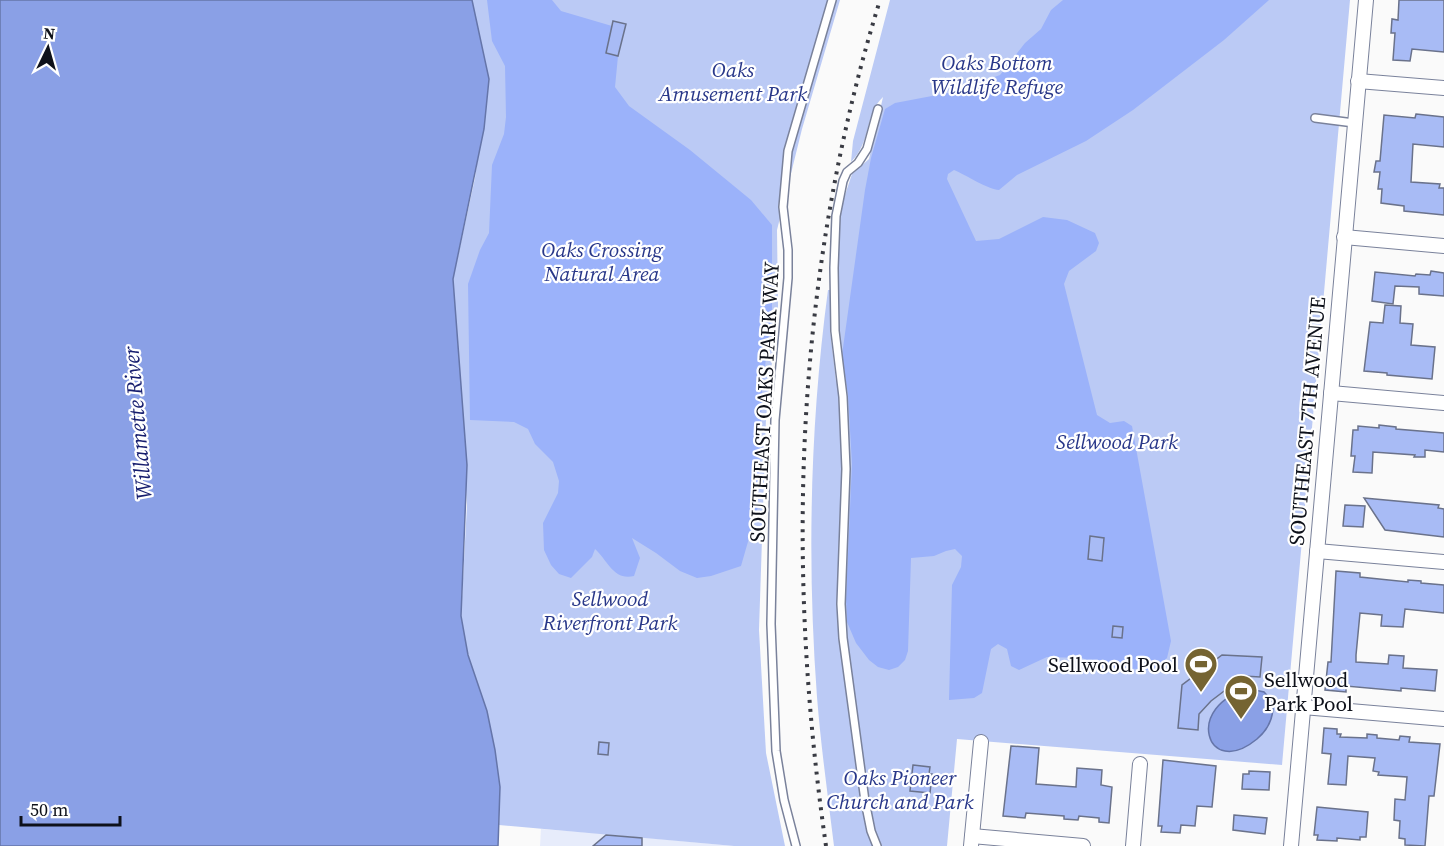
<svg xmlns="http://www.w3.org/2000/svg" width="1444" height="846" font-family="'Source Serif 4',serif">
  <rect width="100%" height="100%" fill="#fafafa"/>
  <polygon fill="#e7ecfb" points="541,829 594,833 734,846 540,846"/>
  <g fill="#bbcaf5">
    <polygon points="472,0 840,0 802,129 777,230 778,306 766,418 759,630 766,753 785,846 734,846 499,825 500,787 495,750 487,711 468,655 461,616 467,505 453,279 475,178 489,79"/>
    <path d="M890,0h460l-68,765 -325,-26 -10,107h-113c-6,-49 -13,-99 -17,-149 -10,-135 -7,-273 11,-407h2v40l6,51 4,-44 -2,-13v-87l4,-33 10,-30 17,-15 14,-62c-19,18 -11,44 -32,65l2,-21z"/>
  </g>
  <g fill="#9bb2fa">
    <path d="M487,0h65l9,11 51,15 -6,27 12,3 -3,31 14,19 61,44 61,50 21,25v84l-10,82 -4,116 -17,59 -30,10 -14,2 -17,-7 -24,-18 -24,-15 8,20 -6,18c-20,5 -26,-15 -39,-27l-3,8 -21,21 -12,-4 -8,-9 -7,-15 -1,-27 15,-30 1,-12 -6,-19 -18,-18 -7,-15 -14,-7 -44,-2 -2,-136 12,-34 9,-17 3,-68 12,-31 2,-17 -1,-51 -13,-25z"/>
    <path d="M1063,0h206l-45,40 -91,70 -47,31 -69,34 -18,15c-10,0 -33,-15 -45,-20l-6,4 -1,5 29,62 23,-2 44,-22 24,3 28,13 4,10 -3,8 -27,20 -5,13 33,131 13,8 14,-2 8,5 39,215 -4,17 -13,12 -49,-3 -23,-9 -35,-1 -28,13 -8,-4 -4,-17 -9,-5 -7,5 -9,44 -8,5 -25,2 3,-115 9,-18 1,-11 -7,-7 -9,2 -12,5 -23,2 -3,93 -3,9 -7,7 -9,3 -11,-3 -9,-7 -13,-17 -9,-21 -1,-23 6,-135 -4,-69 -6,-40 23,-165 6,-32 14,-49 10,-6 58,-11 47,-17 25,-32 16,-14 10,-19z"/>
  </g>
  <g fill="#8aa0e6" stroke="#6575a9" stroke-width="1.5">
    <polygon points="0,0 472,0 489,79 484,129 453,279 467,465 461,616 468,655 487,711 495,750 500,787 498,846 0,846"/>
    <path d="M1250,689l14,3 9,10c1,15 -4,27 -16,37 -51,42 -74,-35 -7,-50z"/>
  </g>
  <g fill="#a8bbf5" stroke="#6a728b" stroke-width="1.5">
    <polygon points="1399,0 1444,0 1444,52 1412,49 1410,61 1393,60 1395,33 1391,33 1392,19 1398,20"/>
    <polygon points="613,21 626,24 618,56 606,53"/>
    <polygon points="1416,114 1444,117 1444,147 1413,144 1411,182 1440,184 1439,188 1444,188 1444,215 1404,211 1404,206 1381,203 1382,189 1378,189 1380,172 1374,172 1376,161 1380,161 1384,115 1415,118"/>
    <polygon points="1431,271 1444,273 1444,296 1419,294 1419,287 1395,286 1393,304 1372,301 1375,272 1415,276 1416,274 1430,275"/>
    <polygon points="1385,305 1401,306 1400,323 1413,324 1411,345 1435,347 1432,379 1387,375 1387,373 1364,371 1370,322 1383,323"/>
    <polygon points="1379,425 1396,427 1396,429 1444,433 1444,452 1425,450 1425,457 1414,457 1415,455 1373,452 1372,473 1353,472 1355,456 1351,456 1353,430 1358,430 1358,426 1379,428"/>
    <polygon points="1364,498 1439,505 1438,508 1444,509 1444,537 1385,530"/>
    <polygon points="1345,505 1365,506 1363,527 1343,526"/>
    <polygon points="1090,536 1104,538 1102,561 1088,559"/>
    <polygon points="1336,571 1360,573 1360,577 1408,582 1408,580 1421,581 1421,583 1444,585 1444,613 1405,609 1403,627 1381,626 1382,615 1360,613 1356,655 1356,662 1388,664 1389,655 1404,656 1403,668 1437,670 1435,691 1401,688 1401,691 1346,686 1346,692 1325,690 1328,662 1331,662"/>
    <polygon points="1113,626 1123,627 1122,638 1112,637"/>
    <polygon points="1222,655 1262,657 1260,677 1244,676 1211,701 1199,714 1198,730 1178,728 1182,685"/>
    <polygon points="1324,728 1337,729 1337,734 1341,734 1340,737 1367,738 1367,734 1377,735 1377,738 1399,740 1400,736 1410,737 1409,742 1440,744 1434,796 1429,796 1425,846 1405,845 1405,839 1399,838 1400,821 1394,820 1395,799 1405,800 1407,777 1378,775 1379,772 1373,771 1375,758 1348,756 1346,785 1328,784 1331,754 1322,753"/>
    <polygon points="599,742 609,743 608,755 598,754"/>
    <polygon points="1011,746 1039,748 1036,784 1076,787 1077,768 1102,770 1101,785 1112,787 1109,823 1099,822 1099,818 1079,816 1078,820 1064,819 1064,816 1026,813 1025,818 1003,816"/>
    <polygon points="1163,760 1216,766 1212,807 1197,806 1195,826 1181,825 1180,833 1161,832 1162,826 1158,826"/>
    <polygon points="913,765 930,767 929,774 932,774 930,793 910,791"/>
    <polygon points="1249,771 1270,772 1269,790 1242,789 1243,774 1249,774"/>
    <polygon points="1317,807 1368,812 1366,837 1360,837 1360,840 1337,838 1337,841 1317,840 1318,835 1314,835"/>
    <polygon points="1234,815 1267,818 1265,834 1233,830"/>
    <polygon points="606,835 642,838 642,846 593,846"/>
  </g>
  <g fill="none" stroke-linecap="round" stroke-linejoin="round">
    <defs>
      <g id="lane">
        <polyline points="1315,118 1354,123"/>
        <polyline points="796,846 784,800 776,751 771,624 775,420 788,278 788,250 783,207 788,151 832,0"/>
        <polyline points="877,846 871,831 865,801 843,638 841,604 846,469 843,397 835,331 834,268 836,216 843,181 847,172 858,163 867,149 878,109"/>
      </g>
      <g id="street">
        <polyline points="1358,81 1444,88"/>
        <polyline points="1344,237 1444,246"/>
        <polyline points="1331,393 1444,403"/>
        <polyline points="1317,551 1444,562"/>
        <polyline points="1303,707 1444,719"/>
        <polyline points="972,836 1083,846"/>
        <polyline points="971,846 981,742"/>
        <polyline points="1133,846 1140,764"/>
        <polyline points="1291,846 1366,0"/>
      </g>
    </defs>
    <use href="#lane" stroke="#7a829b" stroke-width="10"/>
    <use href="#street" stroke="#7a829b" stroke-width="16"/>
    <use href="#lane" stroke="#fff" stroke-width="7"/>
    <use href="#street" stroke="#fff" stroke-width="14"/>
    <path stroke="#393b43" stroke-width="4" stroke-dasharray="3 6" stroke-linecap="butt" d="M826,846c-41,-283 -31,-571 54,-846"/>
  </g>
  <defs>
    <symbol id="stadium-pin" viewBox="-11 -11 22 30"><path d="M0 17L-7.5 6A9.5 9.5 0 1 1 7.5 6Z" fill="#756432" stroke="#fff"/><path d="M0-5a6.5 5 0 1 0 0 10a6.5 5 0 1 0 0-10ZM-3.5-1.8h7v3.6h-7Z" fill="#fff"/></symbol>
  </defs>
  <g fill-rule="evenodd">
    <use href="#stadium-pin" x="1182" y="645" width="38" height="52"/>
    <use href="#stadium-pin" x="1222" y="672" width="38" height="52"/>
  </g>
  <g text-anchor="middle" dominant-baseline="central" stroke-width="4.5" stroke-linejoin="round" paint-order="stroke">
    <g font-size="21" font-style="italic" fill="#283789" stroke="#fff">
      <text x="997" y="62">Oaks Bottom<tspan x="997" dy="24">Wildlife Refuge</tspan></text>
      <text x="733" y="69">Oaks<tspan x="733" dy="24">Amusement Park</tspan></text>
      <text x="602" y="249">Oaks Crossing<tspan x="602" dy="24">Natural Area</tspan></text>
      <text x="1117" y="441">Sellwood Park</text>
      <text x="610" y="598">Sellwood<tspan x="610" dy="24">Riverfront Park</tspan></text>
      <text x="900" y="777">Oaks Pioneer<tspan x="900" dy="24">Church and Park</tspan></text>
    </g>
    <g font-size="21" fill="#0e111a" stroke="#fff">
      <text transform="translate(764 402) rotate(-87)">SOUTHEAST OAKS PARK WAY</text>
      <text transform="translate(1307 421) rotate(-85)">SOUTHEAST 7TH AVENUE</text>
    </g>
    <g font-size="21" fill="#0e111a" stroke="#fff" text-anchor="end">
      <text x="1178" y="664">Sellwood Pool</text>
      <text x="1264" y="679" text-anchor="start">Sellwood<tspan x="1264" dy="24">Park Pool</tspan></text>
    </g>
    <g font-size="22" font-style="italic" fill="#161d6e" stroke="#fff">
      <text transform="translate(137 423) rotate(-95)">Willamette River</text>
    </g>
  </g>
  <g transform="translate(48 48) rotate(5)" stroke="#ffffff" stroke-width="4.5" paint-order="stroke">
  <path d="M0-4.5L10 22L0 15L-10 22Z" fill="#0e111a"/>
  <text y="-9" font-size="16" font-weight="bold" text-anchor="middle" fill="#0e111a">N</text>
  </g>
  <path d="M21 816v9h99v-9" fill="none" stroke="#0e111a" stroke-width="3"/>
  <text x="30" y="816" font-size="18" fill="#0e111a" stroke="#ffffff" stroke-width="4.5" paint-order="stroke">50 m</text>
</svg>
